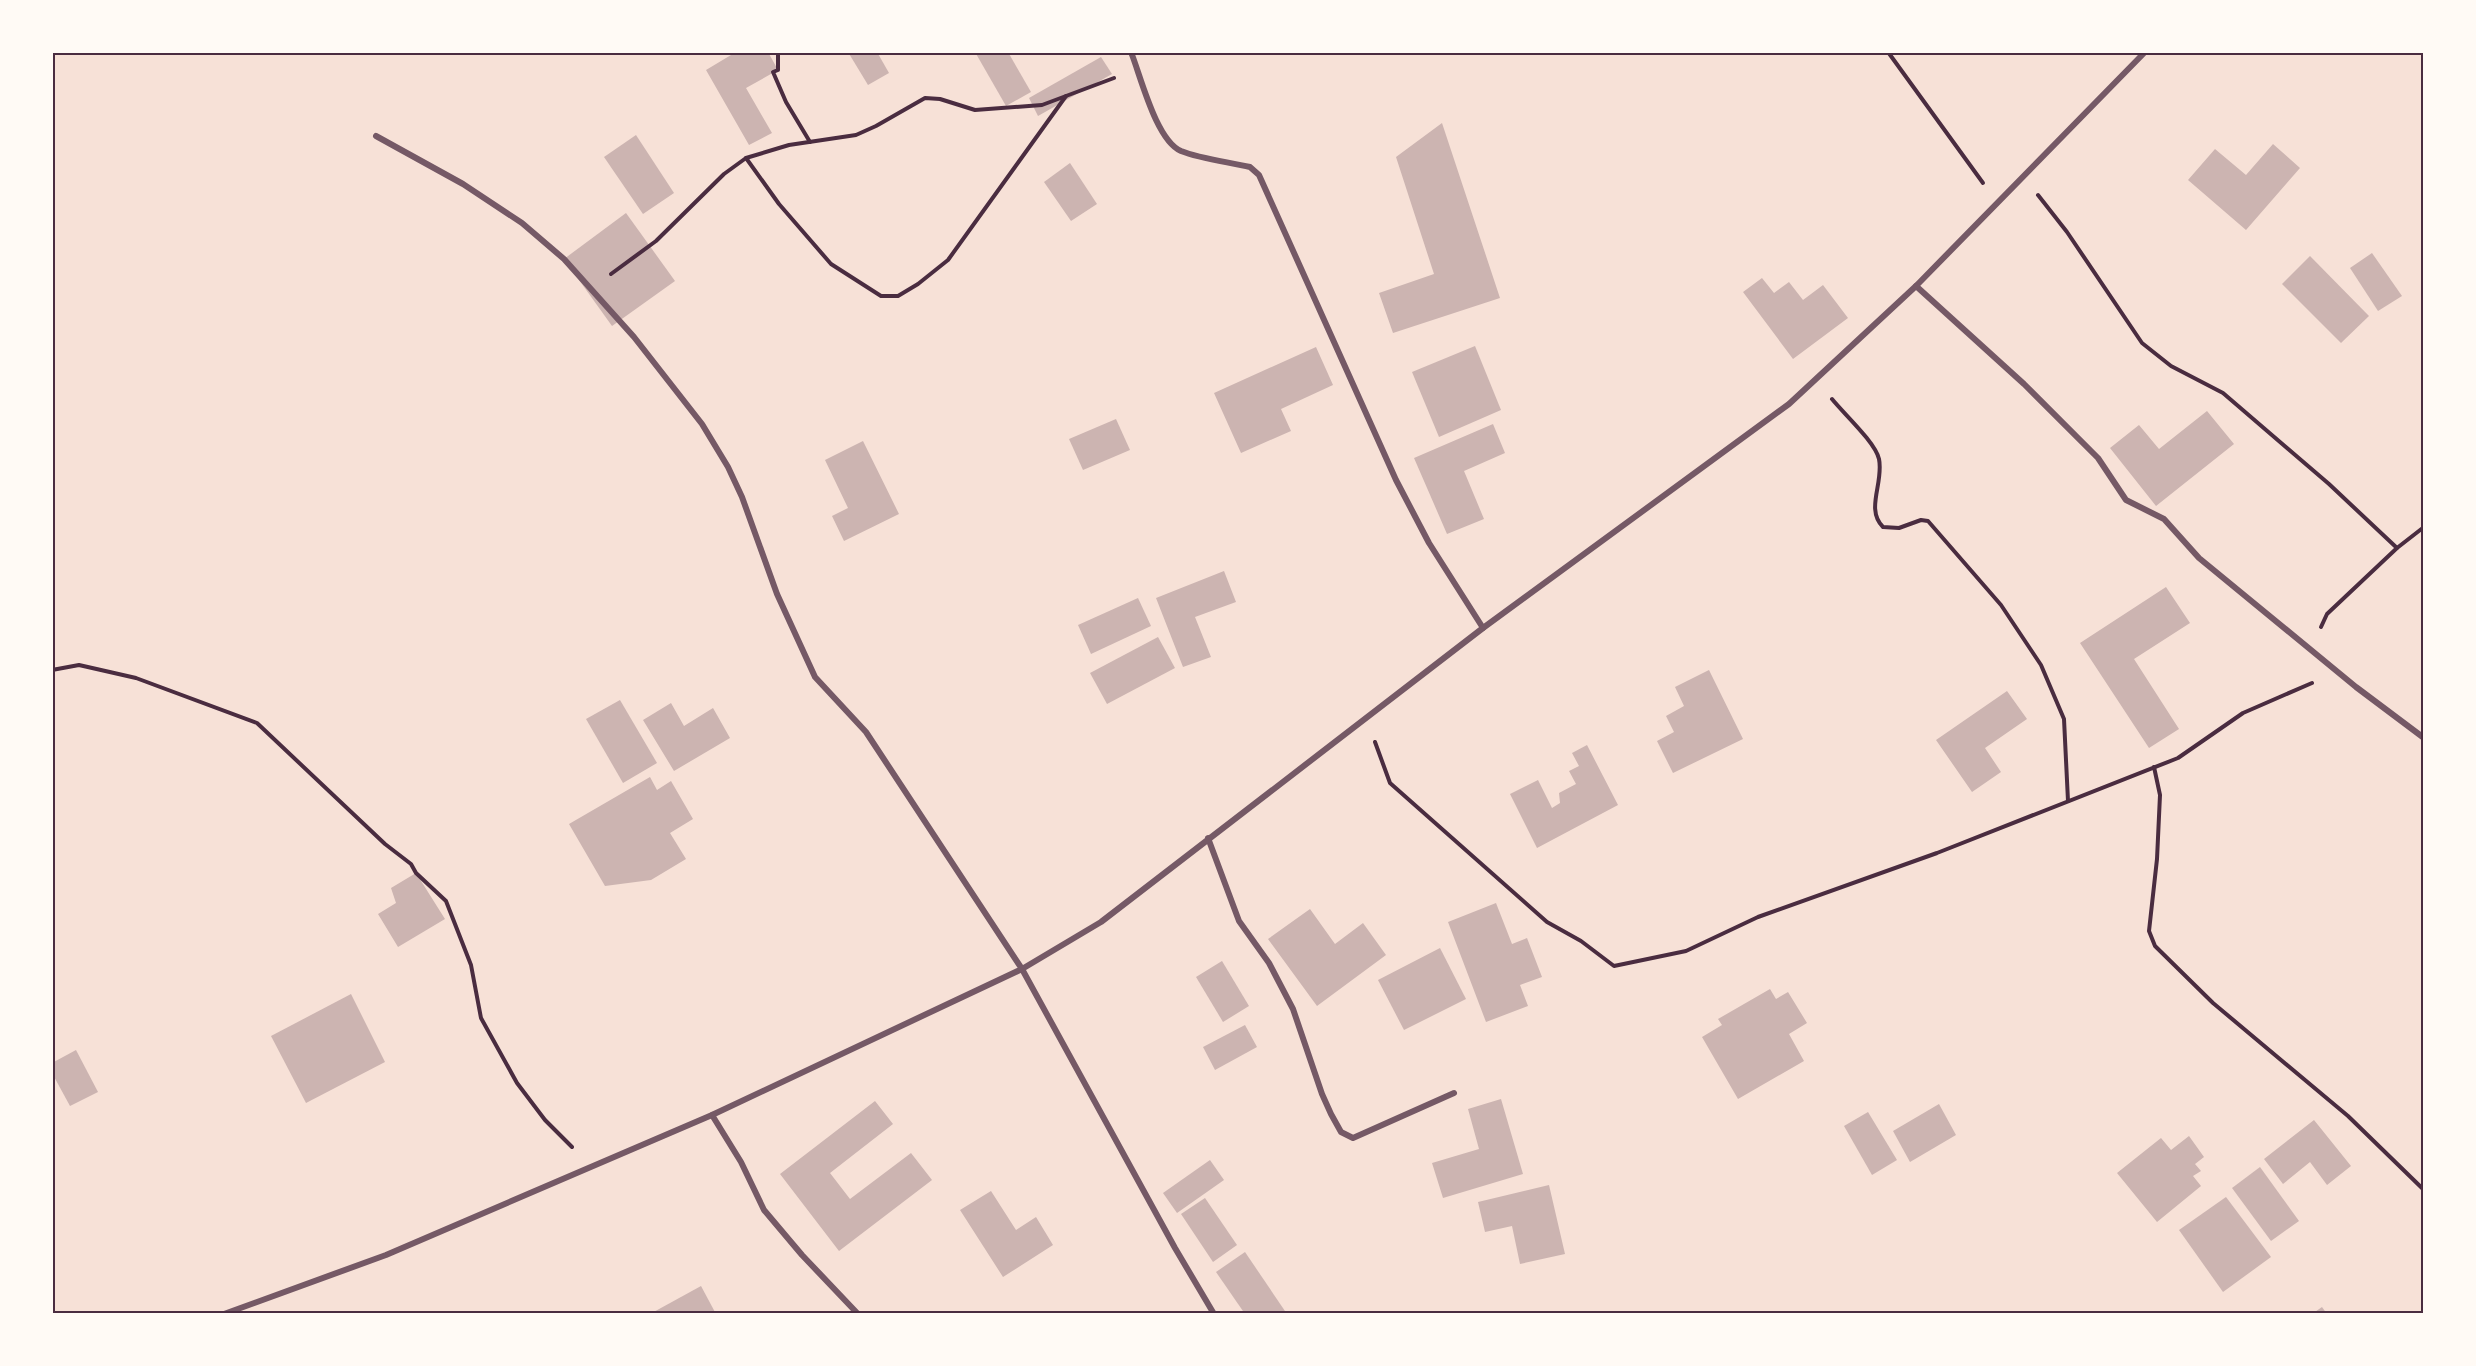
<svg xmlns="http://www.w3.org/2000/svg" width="2476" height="1366" font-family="'Open Sans',sans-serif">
  <rect width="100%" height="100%" fill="#f7e1d7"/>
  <g fill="#ccb4b1">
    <polygon points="736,52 768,52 778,70 746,88 772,133 749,145 706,70"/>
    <polygon points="848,52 877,52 889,73 868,85"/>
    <polygon points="975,52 1008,52 1031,92 1006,106"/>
    <polygon points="1101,57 1112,74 1038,116 1029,98"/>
    <polygon points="1442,123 1500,298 1393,333 1379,293 1434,274 1396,157"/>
    <polygon points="636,135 674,193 643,214 604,157"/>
    <polygon points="2273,144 2300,168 2246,230 2188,180 2215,149 2246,175"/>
    <polygon points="1070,163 1097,204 1071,221 1044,182"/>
    <polygon points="626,213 675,281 612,326 564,259"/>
    <polygon points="2372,253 2402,296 2378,311 2350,268"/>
    <polygon points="2310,256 2369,316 2341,343 2282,284"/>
    <polygon points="1762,278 1774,293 1789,282 1803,300 1823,285 1848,318 1793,359 1743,292"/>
    <polygon points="1475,346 1501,410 1439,437 1412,372"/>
    <polygon points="1316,347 1333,385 1281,409 1291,431 1241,453 1214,393"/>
    <polygon points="2207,411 2234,444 2156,506 2110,448 2139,425 2159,449"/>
    <polygon points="1116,419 1130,450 1083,470 1069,439"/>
    <polygon points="1493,424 1505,453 1464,471 1484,519 1447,534 1414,458"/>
    <polygon points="863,441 899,514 844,541 832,516 848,508 825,460"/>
    <polygon points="1224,571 1236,602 1195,617 1211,657 1183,667 1156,598"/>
    <polygon points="2166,587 2190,623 2134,659 2179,729 2149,748 2080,643"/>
    <polygon points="1138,598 1151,626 1091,654 1078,625"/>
    <polygon points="1158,637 1175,668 1107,704 1090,673"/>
    <polygon points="1709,670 1743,739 1673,773 1657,741 1674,732 1666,716 1684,706 1675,687"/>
    <polygon points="2007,691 2027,719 1985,748 2001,772 1972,792 1936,740"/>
    <polygon points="620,700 657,763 623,783 586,719"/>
    <polygon points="671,703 684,726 713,708 730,738 674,771 643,720"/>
    <polygon points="1587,745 1618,805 1537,848 1510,794 1538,780 1552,808 1560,803 1559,793 1576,784 1569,771 1579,766 1572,753"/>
    <polygon points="650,777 657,790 671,781 693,819 670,833 686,859 651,880 605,886 569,824"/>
    <polygon points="416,873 445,919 398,947 378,914 396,903 391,888"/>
    <polygon points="1496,903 1512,944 1527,938 1542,977 1520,985 1528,1006 1486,1022 1448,922"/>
    <polygon points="1310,909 1335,944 1363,923 1386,955 1317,1006 1268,939"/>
    <polygon points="1440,948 1466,999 1404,1030 1378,980"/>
    <polygon points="1222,961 1249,1006 1223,1022 1196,977"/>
    <polygon points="1770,989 1776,999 1788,992 1807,1023 1789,1034 1804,1061 1738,1099 1702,1037 1722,1025 1718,1019"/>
    <polygon points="351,994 385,1062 306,1103 271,1036"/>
    <polygon points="1245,1025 1257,1047 1215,1070 1203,1047"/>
    <polygon points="76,1050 98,1092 70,1106 52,1073 52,1063"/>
    <polygon points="1501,1099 1523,1174 1443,1198 1432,1163 1479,1149 1468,1109"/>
    <polygon points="875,1101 893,1124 830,1173 850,1199 911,1153 932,1180 839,1251 780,1174"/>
    <polygon points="1939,1104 1956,1135 1910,1162 1893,1131"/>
    <polygon points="1868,1112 1897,1160 1872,1175 1844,1126"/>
    <polygon points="2314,1120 2351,1166 2327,1185 2310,1162 2283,1184 2264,1159"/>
    <polygon points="2189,1136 2204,1157 2195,1164 2201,1171 2193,1176 2201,1186 2157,1222 2117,1173 2161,1138 2171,1150"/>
    <polygon points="1210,1160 1224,1180 1177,1213 1163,1193"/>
    <polygon points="2260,1167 2299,1221 2271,1241 2232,1188"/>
    <polygon points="1549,1185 1565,1254 1520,1264 1512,1226 1485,1232 1478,1202"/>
    <polygon points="991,1191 1016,1230 1036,1217 1053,1245 1003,1277 960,1210"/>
    <polygon points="2226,1197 2271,1257 2223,1292 2179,1230"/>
    <polygon points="1205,1198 1237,1245 1213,1262 1181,1214"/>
    <polygon points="1245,1252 1287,1314 1245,1314 1216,1272"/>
    <polygon points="701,1286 716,1314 650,1314"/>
    <polygon points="2322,1307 2327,1314 2312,1314"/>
  </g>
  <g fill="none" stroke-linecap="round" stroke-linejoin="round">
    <g stroke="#4a2c40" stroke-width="4">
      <polyline points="778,52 778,70 773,72 786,102 810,142"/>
      <polyline points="1888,52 1983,183"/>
      <polyline points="746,158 779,204 831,264 881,296 898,296 918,284 948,260 1066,96"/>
      <polyline points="2038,195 2067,232 2142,343 2171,366 2223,393 2329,484 2397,548"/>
      <polyline points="611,274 656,241 724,174 746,158 789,145 856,135 876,126 925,98 940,99 975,110 1042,105 1114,78"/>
      <path d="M1832,399c12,15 43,43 47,60 5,24 -14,50 4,68l16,1 22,-8 7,1 73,84 40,60 23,54 4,82"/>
      <polyline points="2321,627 2327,614 2397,548 2424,527"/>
      <polyline points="52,670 79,665 136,678 257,723 385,844 411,864 416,873 446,901 471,965 481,1018 517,1083 545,1120 572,1147"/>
      <polyline points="1375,742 1390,783 1547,922 1581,941 1614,966 1686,951 1758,917 1937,853 2178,758 2243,713 2312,683"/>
      <polyline points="2154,767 2160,795 2157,859 2149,931 2155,946 2213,1003 2348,1116 2424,1190"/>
    </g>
    <g stroke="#755966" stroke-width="6">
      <path d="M1131,52c10,25 25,88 50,99 20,8 48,11 69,16l9,8 137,305 33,63 54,85"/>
      <polyline points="376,136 463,184 522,223 564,259 634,337 702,424 728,467 742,497 777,594 815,677 866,732 1022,969 1175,1248 1214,1314"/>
      <polyline points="1916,286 2024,384 2098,458 2126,500 2164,519 2199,558 2356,687 2424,738"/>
      <polyline points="1208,838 1239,921 1269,963 1293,1009 1322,1094 1331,1114 1341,1132 1353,1138 1454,1093"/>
      <polyline points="712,1115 741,1162 764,1210 802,1255 858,1314"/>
      <polyline points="224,1314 386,1255 712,1115 1022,969 1101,922 1483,628 1789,404 1916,286 2145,52"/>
    </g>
  </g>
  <rect width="2476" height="1366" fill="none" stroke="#fffaf5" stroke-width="108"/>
  <rect x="54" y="54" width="2368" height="1258" fill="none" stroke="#4a2c40" stroke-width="2"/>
</svg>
